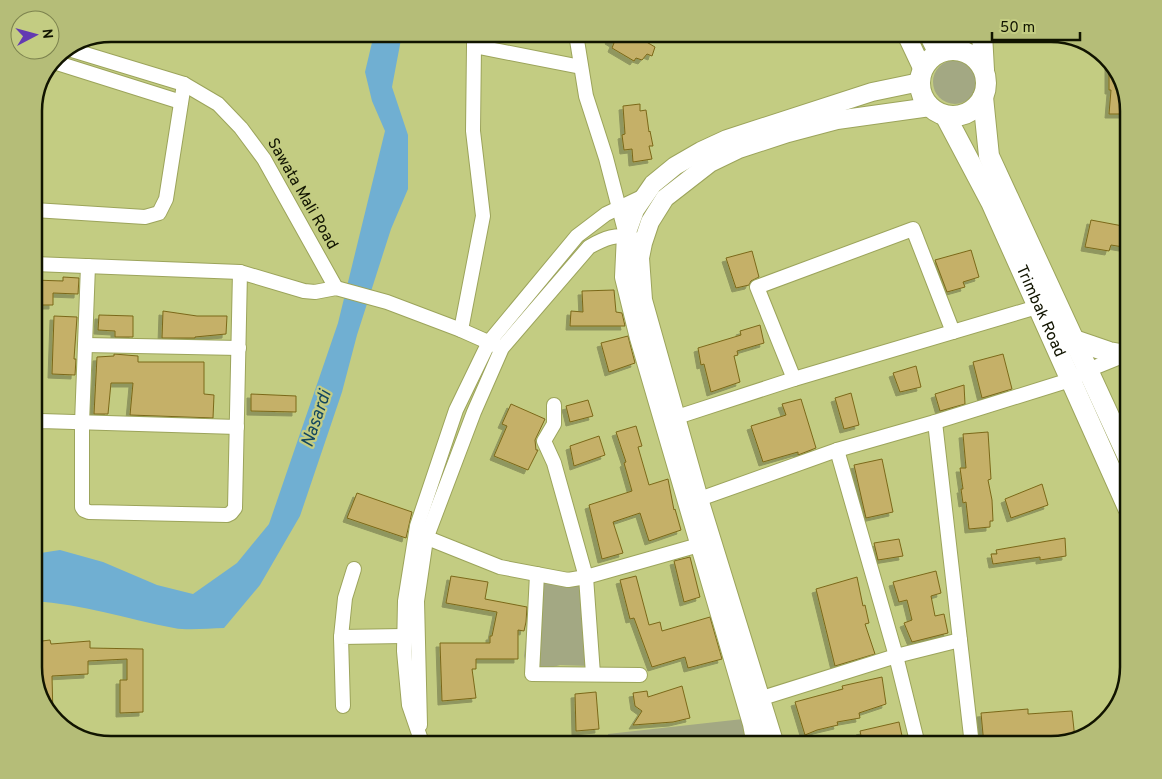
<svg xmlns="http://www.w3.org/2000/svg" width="1162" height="779" font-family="Overpass,sans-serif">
  <defs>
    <filter id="shadow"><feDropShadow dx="-4" dy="4" stdDeviation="0" flood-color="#0004"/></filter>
  </defs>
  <rect width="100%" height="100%" fill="#c3cc82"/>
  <g fill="#a3a883">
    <circle cx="955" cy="82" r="22"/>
    <polygon points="545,580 585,587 589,666 560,665 529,674 524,656 532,594"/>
    <polygon points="743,719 747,745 610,745 608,734"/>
  </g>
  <path fill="#70afd2" d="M374,34h28l-10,53 16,48v54l-17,40 -34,106 -15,57 -42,124 -40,69 -36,43c-16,0 -34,3 -50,0 -47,-9 -92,-24 -140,-27v-47l26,-4 43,12 54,23 36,9 44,-31 32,-39 69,-201 47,-192 -13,-30 -7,-29z"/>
  <g fill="#c5b067" stroke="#7b6819" filter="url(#shadow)">
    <polygon points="613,34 633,34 655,47 652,56 647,54 642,60 636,58 634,61 612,48 614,43 609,40"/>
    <polygon points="1109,65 1120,77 1128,114 1109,114 1111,90 1109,90"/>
    <polygon points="640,104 640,111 646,110 649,132 650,131 653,146 649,146 652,159 633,162 632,149 624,150 622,135 625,134 623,106"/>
    <polygon points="1091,220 1128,227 1123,247 1111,245 1109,251 1085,247"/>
    <polygon points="971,250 979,277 963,282 965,287 947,292 935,260"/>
    <polygon points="752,251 759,277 751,281 749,285 736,288 726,258"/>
    <polygon points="63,277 79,278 78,294 53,293 53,305 34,305 34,280 63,281"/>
    <polygon points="614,290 616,312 622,313 625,326 570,326 571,311 583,312 582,291"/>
    <polygon points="163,311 197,316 227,316 226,334 195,337 195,338 162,338"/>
    <polygon points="99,315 133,316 133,337 115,337 115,331 98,330"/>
    <polygon points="54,316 77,317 74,359 76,359 75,375 52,374"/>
    <polygon points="760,325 764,343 737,351 738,355 734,356 740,382 711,392 704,364 701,365 698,348 741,335 740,331"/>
    <polygon points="628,336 635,363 609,372 601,343"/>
    <polygon points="114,354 138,356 138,362 204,362 204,394 214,395 213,418 130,415 133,383 111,383 108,414 94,414 97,357 114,356"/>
    <polygon points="1003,354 1012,389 982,398 973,362"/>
    <polygon points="916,366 921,387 900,392 893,373"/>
    <polygon points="964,385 965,404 940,411 935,394"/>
    <polygon points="851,393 859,425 844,429 835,398"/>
    <polygon points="251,394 296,396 296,412 251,411"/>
    <polygon points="801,399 816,448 798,455 798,452 763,462 751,426 786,415 782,404"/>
    <polygon points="588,400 593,416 570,422 566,406"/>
    <polygon points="511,404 545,419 535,440 536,450 538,450 528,470 494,456 507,426 502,424"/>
    <polygon points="636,426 642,446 638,447 649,485 668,479 674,510 675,509 681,530 649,541 640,513 613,522 623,553 602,559 589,505 632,491 624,463 626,462 616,432"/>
    <polygon points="988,432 991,479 988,480 992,500 993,521 990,521 990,527 969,529 966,502 963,503 961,489 963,489 960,468 966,468 963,434"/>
    <polygon points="599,436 605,455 574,466 570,446"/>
    <polygon points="882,459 893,512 866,518 854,465"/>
    <polygon points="1042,484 1048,505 1011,518 1005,499"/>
    <polygon points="357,493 412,512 406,538 347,518"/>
    <polygon points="1065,538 1066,556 1040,560 1040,557 993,564 991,554 997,554 996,550"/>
    <polygon points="899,539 903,556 878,560 874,543"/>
    <polygon points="690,557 700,597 684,602 674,561"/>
    <polygon points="936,571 941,593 931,596 935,616 944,614 948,633 912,642 904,623 912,620 907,600 899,602 893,582"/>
    <polygon points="451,576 488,582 485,599 527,607 526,622 524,631 518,630 518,659 476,659 476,669 472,669 476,698 442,701 440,643 490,643 490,636 492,636 497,612 446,603"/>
    <polygon points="636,576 649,625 660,622 662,631 710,617 722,659 688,668 685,657 652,667 634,618 630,619 620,580"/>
    <polygon points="857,577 863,606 865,605 869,623 865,624 875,654 835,666 816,589"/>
    <polygon points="50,640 51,644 90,641 90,648 143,649 143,712 120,713 120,680 127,680 127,659 88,661 88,674 52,676 53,716 44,706 34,672 34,642"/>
    <polygon points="882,677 886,704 859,713 860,718 837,722 838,725 817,730 805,735 795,702 843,689 842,686"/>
    <polygon points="682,686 690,718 673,722 633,725 642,711 635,706 633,693 647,691 648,697"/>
    <polygon points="596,692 599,729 576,731 575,694"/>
    <polygon points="1028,709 1028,714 1072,711 1075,739 1050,745 1047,745 1047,740 984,745 981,713"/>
    <polygon points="899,722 904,745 863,745 860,731"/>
  </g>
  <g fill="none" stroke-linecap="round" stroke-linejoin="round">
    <defs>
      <g id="minor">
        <polyline points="576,34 586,96 606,158 626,235"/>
        <polyline points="474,46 474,34"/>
        <polyline points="72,50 184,84 218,104 241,128 264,159 336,288"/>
        <polyline points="54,62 181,102"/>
        <polyline points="34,210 145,217 159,213 166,199 184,84"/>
        <polyline points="34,264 240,272 304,291 315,292 336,288 387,302 461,330 497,346"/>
        <polyline points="88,266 82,423 82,507 84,510 89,512 227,515 231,513 235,508 240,272"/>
        <polyline points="461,330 483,216 473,131 474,46 581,67"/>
        <polyline points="85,345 239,348"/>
        <polyline points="794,379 757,287 913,229 953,332"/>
        <polyline points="554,405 554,424 544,441 554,463 586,577 593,674"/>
        <polyline points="677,417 794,379 1037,307"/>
        <polyline points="935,422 972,745"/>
        <polyline points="34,432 35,425 41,421 237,427"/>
        <polyline points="837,450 896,656 918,745"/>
        <polyline points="691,502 837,450 935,422 1070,380 1088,370 1125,355"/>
        <polyline points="420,535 500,567 568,580 586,577 699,545"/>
        <polyline points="537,574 532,674 640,675"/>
        <polyline points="341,637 345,598 354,569"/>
        <polyline points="762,698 896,656 960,640"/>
        <polyline points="343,706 341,637 403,636"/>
        <path d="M420,725l-3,-124 9,-62 48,-127 28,-64 87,-101c14,-8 29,-15 45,-8"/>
        <polyline points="420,737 409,705 404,651 405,601 417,526 456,410 489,342 577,236 606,214 644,196"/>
      </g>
      <g id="major">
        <polyline points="906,34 923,70"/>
        <polyline points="928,34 938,54"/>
        <polyline points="756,745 752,724 639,338 624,277 626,235 635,210 653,184 675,166 701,151 727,139 872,92 920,82"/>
        <polyline points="775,745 699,499 643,300 640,258 643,243 650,222 665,198 710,163 739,149 788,133 837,120 930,107"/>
      </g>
      <g id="highway">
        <polyline points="982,34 984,70"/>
        <circle cx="953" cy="83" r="33"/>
        <polyline points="983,97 989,156 1128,457"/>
        <path id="s1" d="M946,117l45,85 137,306"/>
        <polyline points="1074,340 1109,352 1126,355"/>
      </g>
    </defs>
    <use href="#minor" stroke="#9ca45b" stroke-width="16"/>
    <use href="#major" stroke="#9ca45b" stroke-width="20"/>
    <use href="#highway" stroke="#9ca45b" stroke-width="22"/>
    <use href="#minor" stroke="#fff" stroke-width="14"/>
    <use href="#major" stroke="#fff" stroke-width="18"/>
    <use href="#highway" stroke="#fff" stroke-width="20"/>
  </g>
  <g text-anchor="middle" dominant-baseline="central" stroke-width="4.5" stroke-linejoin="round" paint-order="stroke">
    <g font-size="16" fill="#111400" stroke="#c3cc82">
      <text transform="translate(302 194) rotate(60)">Sawata Mali Road</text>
      <text stroke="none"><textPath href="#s1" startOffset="216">Trimbak Road</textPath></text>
    </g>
    <g font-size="18" font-style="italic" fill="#13465f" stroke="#c3cc82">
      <text transform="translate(317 419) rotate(-71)">Nasardi</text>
    </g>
  </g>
  <path d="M0 0H1162V779H0ZM111 42H1051A69 69 0 0 1 1120 111V667A69 69 0 0 1 1051 736H111A69 69 0 0 1 42 667V111A69 69 0 0 1 111 42Z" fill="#b5bd78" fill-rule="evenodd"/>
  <path fill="none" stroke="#111400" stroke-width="2.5" d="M111 42H1051A69 69 0 0 1 1120 111V667A69 69 0 0 1 1051 736H111A69 69 0 0 1 42 667V111A69 69 0 0 1 111 42Z"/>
  <g transform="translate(35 35) rotate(84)"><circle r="24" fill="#c3cc82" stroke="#7c824e"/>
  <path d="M0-4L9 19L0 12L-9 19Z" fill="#633ab2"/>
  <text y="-8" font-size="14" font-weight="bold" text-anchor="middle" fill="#111400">N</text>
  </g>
  <path d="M992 32v8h88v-8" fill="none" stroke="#111400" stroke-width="2.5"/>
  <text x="1000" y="32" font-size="15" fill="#111400" stroke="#c3cc82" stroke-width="4" paint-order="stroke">50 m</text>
</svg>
